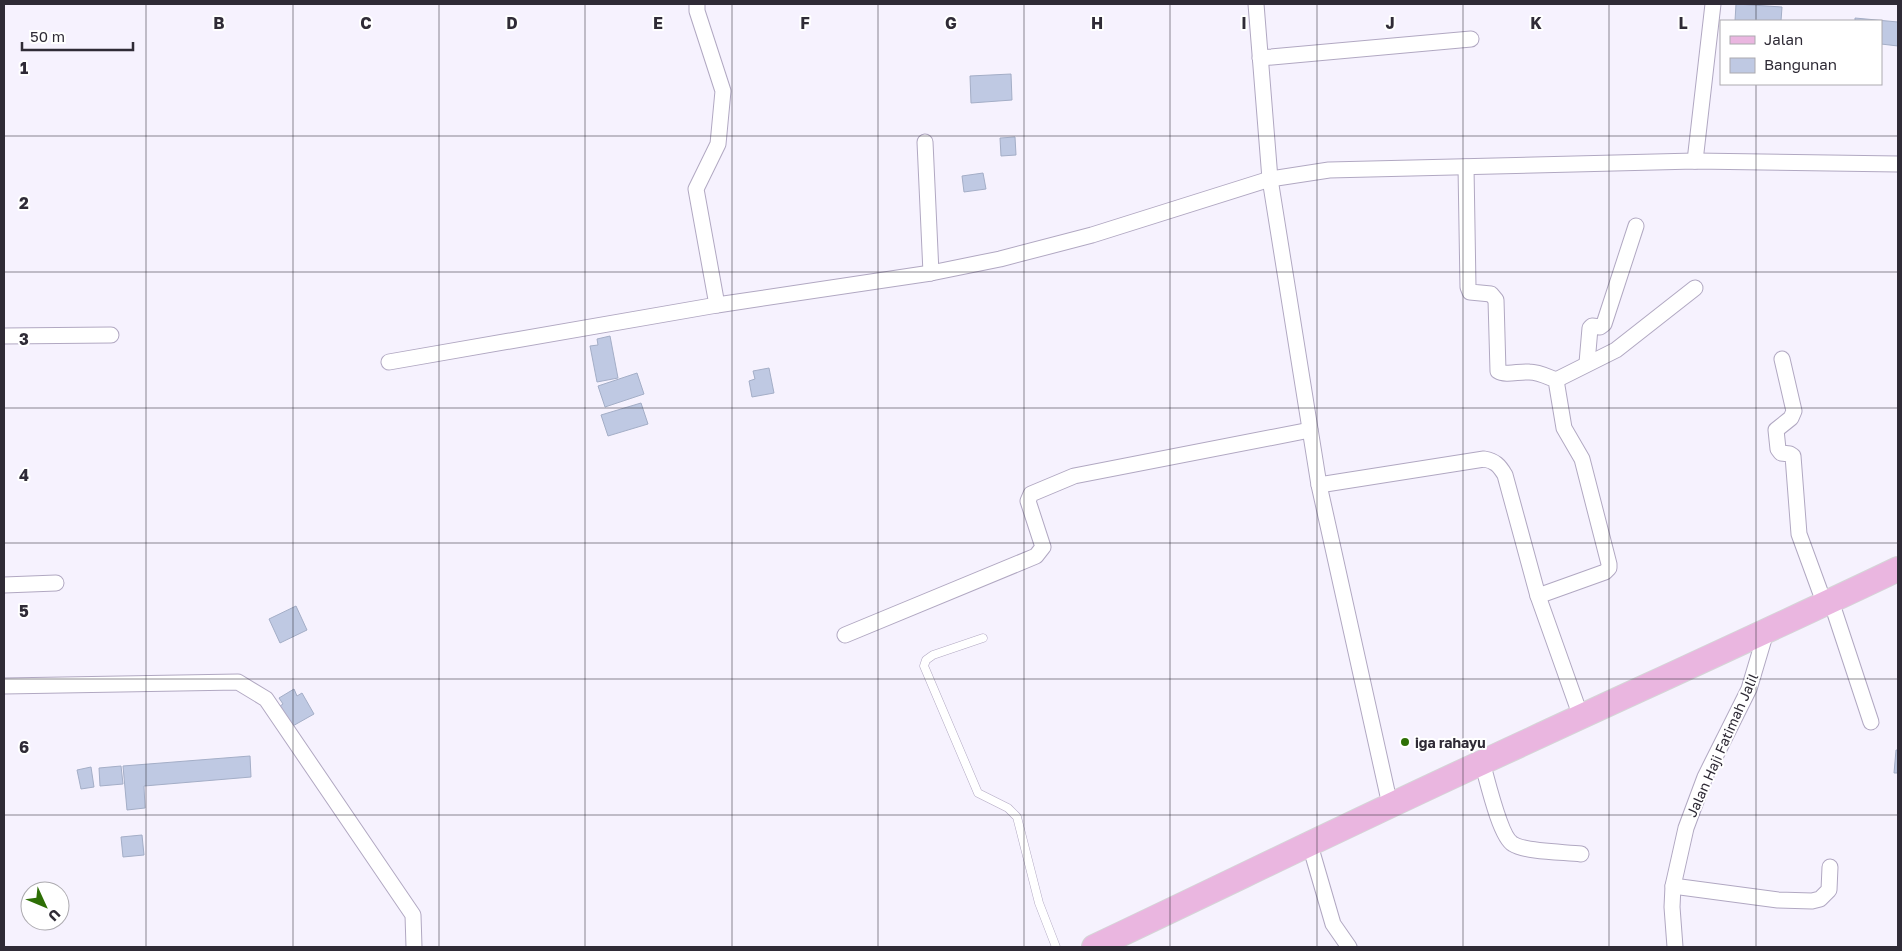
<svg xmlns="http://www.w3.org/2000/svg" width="1902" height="951" font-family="'Golos Text',sans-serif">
  <rect width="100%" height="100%" fill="#f6f2fe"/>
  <g fill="#bfc9e3" stroke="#a4aec7">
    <polygon points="1736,4 1782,7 1781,21 1735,21"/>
    <polygon points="1855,18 1898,22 1898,46 1881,44 1881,21 1855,21"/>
    <polygon points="1011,74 1012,100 971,103 970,76"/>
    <polygon points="1015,137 1016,155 1001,156 1000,138"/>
    <polygon points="983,173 986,189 964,192 962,176"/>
    <polygon points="610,336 618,378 597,382 590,346 598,345 597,339"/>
    <polygon points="769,368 774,393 752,397 749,381 755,379 753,371"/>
    <polygon points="637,373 644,394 605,407 598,386"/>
    <polygon points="641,403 648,424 608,436 601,415"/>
    <polygon points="296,606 307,630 280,643 269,619"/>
    <polygon points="294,689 297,696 302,693 314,714 291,727 280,706 283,704 279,698"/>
    <polygon points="1896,750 1898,750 1898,773 1894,773"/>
    <polygon points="250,756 251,777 144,786 145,808 127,810 123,766"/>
    <polygon points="121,766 123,784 100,786 99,768"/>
    <polygon points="91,767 94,787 81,789 77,770"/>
    <polygon points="142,835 144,855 123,857 121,837"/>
  </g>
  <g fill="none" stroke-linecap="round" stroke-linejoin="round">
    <defs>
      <polyline id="lane" points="983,638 933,655 926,660 924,666 978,793 1008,808 1017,817 1039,903 1056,947"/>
      <g id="street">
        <polyline points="697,4 697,11 723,91 718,144 696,189 717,305"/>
        <polyline points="1256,4 1270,179 1319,485 1390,805"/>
        <polyline points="1260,58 1471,39"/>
        <polyline points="925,142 931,273"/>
        <polyline points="1695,161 1713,4"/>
        <path d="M1466,167l2,120 2,5 21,2 5,6 2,71c8,5 21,0 31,1 10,0 19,5 27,8l8,48 18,31 27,105v4l-4,4 -67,24"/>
        <polyline points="4,336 111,335"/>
        <polyline points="1782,359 1794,411 1791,418 1776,430 1778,449 1781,453 1790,454 1793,456 1799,534 1825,605"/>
        <polyline points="389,362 717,305 931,273 1000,259 1092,235 1270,179 1329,170 1695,161 1898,164"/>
        <polyline points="1587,363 1590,328 1592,326 1600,327 1604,324 1636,226"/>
        <polyline points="1556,380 1616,350 1695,288"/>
        <path d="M1319,485l165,-26c11,2 15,6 21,16l33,121 43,121"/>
        <polyline points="4,585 56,583"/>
        <polyline points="1831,601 1871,722"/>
        <polyline points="845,635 1036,556 1043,547 1028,501 1031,494 1074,476 1310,430"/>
        <polyline points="4,686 238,682 266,699 413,915 414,947"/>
        <path d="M1482,762c5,17 18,75 31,82 12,8 52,8 68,10"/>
        <polyline points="1310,845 1333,924 1349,947"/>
        <polyline points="1673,886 1778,900 1812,901 1820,899 1829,890 1830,867"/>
        <polyline points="1675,947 1672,907 1673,886 1686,828 1705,777 1749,689 1766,632"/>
      </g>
      <path id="primary" d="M1094,947c129,-61 257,-124 387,-184 139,-65 279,-128 417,-194"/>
    </defs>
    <use href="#lane" stroke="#b1a8c2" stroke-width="9"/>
    <use href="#street" stroke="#b1a8c2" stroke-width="17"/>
    <use href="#primary" stroke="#d5d5d7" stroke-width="26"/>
    <use href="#lane" stroke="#fff" stroke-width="8"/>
    <use href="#street" stroke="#fff" stroke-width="15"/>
    <use href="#primary" stroke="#eab6e0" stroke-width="24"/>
  </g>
  <path fill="none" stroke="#2f2b36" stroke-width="1" stroke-opacity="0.55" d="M146,4v943M293,4v943M439,4v943M585,4v943M732,4v943M878,4v943M1024,4v943M1170,4v943M1317,4v943M1463,4v943M1609,4v943M1756,4v17M1756,84v863M4,136h1894M4,272h1894M4,408h1894M4,543h1894M4,679h1894M4,815h1894"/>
  <circle fill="#2e6f06" stroke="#fff" stroke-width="2" cx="1405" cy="742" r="5"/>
  <g text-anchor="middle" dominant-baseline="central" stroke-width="4" stroke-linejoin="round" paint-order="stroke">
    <g font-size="14" font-weight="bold" fill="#2f2b36" stroke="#fff" text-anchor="start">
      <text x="1415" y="742">iga rahayu</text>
    </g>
    <g font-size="14" fill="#2f2b36" stroke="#fff">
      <text transform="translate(1722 745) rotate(-66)">Jalan Haji Fatimah Jalil</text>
    </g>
  </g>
  <g font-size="16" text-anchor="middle" font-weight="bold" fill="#2f2b36" stroke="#fff" stroke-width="4" stroke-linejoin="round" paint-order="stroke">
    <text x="219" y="29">B</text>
    <text x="366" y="29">C</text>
    <text x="512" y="29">D</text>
    <text x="658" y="29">E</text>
    <text x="805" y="29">F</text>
    <text x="951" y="29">G</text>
    <text x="1097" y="29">H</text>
    <text x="1244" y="29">I</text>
    <text x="1390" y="29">J</text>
    <text x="1536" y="29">K</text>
    <text x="1683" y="29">L</text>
    <text x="24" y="74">1</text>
    <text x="24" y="209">2</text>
    <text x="24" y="345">3</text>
    <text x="24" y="481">4</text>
    <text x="24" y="617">5</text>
    <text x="24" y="753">6</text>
  </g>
  <rect width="1902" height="951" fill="none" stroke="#2f2b36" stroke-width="10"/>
  <rect x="1720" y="20" width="162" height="65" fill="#ffffff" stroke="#acaaaf"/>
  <rect x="1730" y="36" width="25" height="8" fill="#eab6e0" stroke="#acaaaf"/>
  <text x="1764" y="45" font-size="15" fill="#2f2b36">Jalan</text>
  <rect x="1730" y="58" width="25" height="15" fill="#bfc9e3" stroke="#acaaaf"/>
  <text x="1764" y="70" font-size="15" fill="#2f2b36">Bangunan</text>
  <g transform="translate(45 906) rotate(134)"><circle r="24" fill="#ffffff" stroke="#acaaaf"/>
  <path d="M0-4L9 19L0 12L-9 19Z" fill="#2e6f06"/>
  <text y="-8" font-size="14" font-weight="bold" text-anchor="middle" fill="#2f2b36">U</text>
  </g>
  <path d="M22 42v8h111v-8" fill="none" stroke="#2f2b36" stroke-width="2.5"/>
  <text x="30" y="42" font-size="15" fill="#2f2b36" stroke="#ffffff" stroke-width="4" paint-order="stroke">50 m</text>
</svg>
